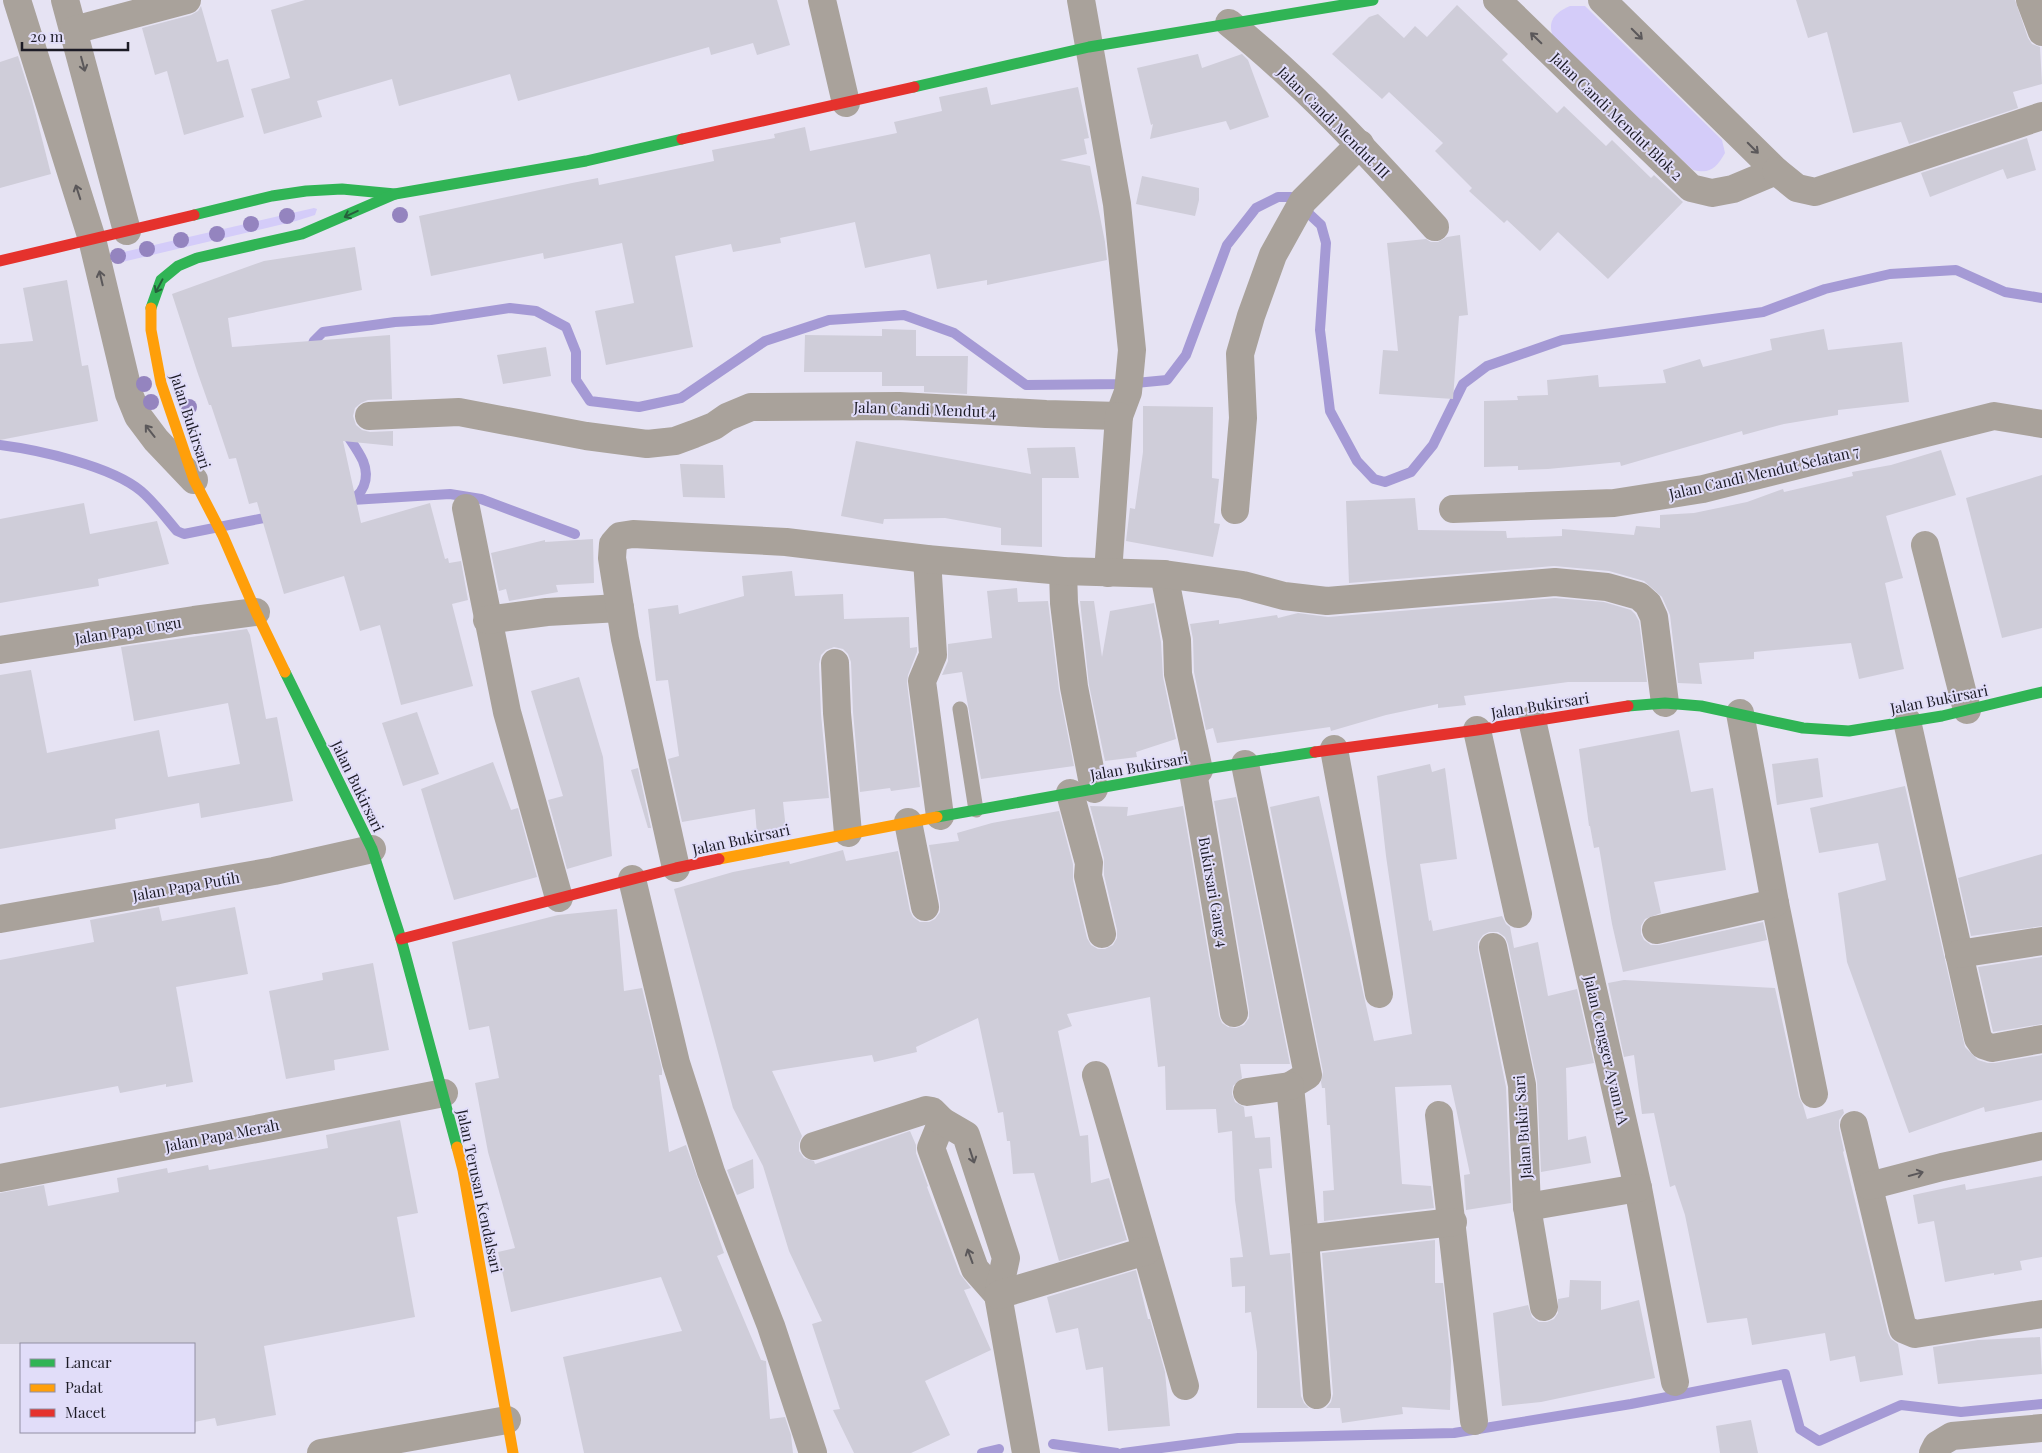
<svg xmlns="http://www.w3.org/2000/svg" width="2042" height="1453" font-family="'Playfair Display',serif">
  <rect width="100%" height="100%" fill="#e6e3f3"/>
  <g fill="#d4ccf9">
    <path d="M1570,6h15l137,134 3,13c-9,15 -14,21 -32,17l-137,-127c-10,-18 -5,-29 14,-37z"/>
    <polygon points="314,208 317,209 315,215 296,221 118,263 115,254"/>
  </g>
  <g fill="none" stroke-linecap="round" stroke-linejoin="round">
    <g stroke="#a59ad5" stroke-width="10">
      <polyline points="309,353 314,341 323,332 395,322 431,320 510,308 536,311 566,327 576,352 576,380 590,401 639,407 681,398 765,341 829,320 904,315 954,333 1026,385 1125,384 1167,380 1186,355 1227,245 1256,208 1278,197 1291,197 1321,225 1326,243 1320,330 1330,411 1357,461 1374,479 1385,482 1411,472 1433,445 1463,384 1487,366 1562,340 1763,312 1825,289 1890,274 1956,270 2005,292 2042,298"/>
      <path d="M344,430c6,10 14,20 19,31 7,17 1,36 -18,41"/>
      <path d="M0,445c39,5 111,21 141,46 13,11 25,27 36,40l7,3 90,-18"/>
      <polyline points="352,500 450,494 481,499 575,534"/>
      <polyline points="1053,1444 1117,1453"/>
      <polyline points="982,1453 999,1449"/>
      <polyline points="1123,1453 1238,1438 1454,1433 1631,1404 1785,1374 1800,1429 1819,1441 1901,1405 1961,1412 2042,1404"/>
    </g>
  </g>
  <g fill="#cfcdd9">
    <polygon points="305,0 777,0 790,45 757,55 753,43 711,55 709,47 518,101 510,74 399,106 392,79 317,101 322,117 264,134 251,89 290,78 271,10"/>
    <polygon points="1796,0 2015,0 2028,38 2032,44 2040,47 2042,84 2013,92 2018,108 1909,144 1901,122 1853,133 1827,32 1808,38"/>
    <polygon points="1457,5 1508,54 1502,60 1557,113 1564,106 1606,146 1612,140 1651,178 1654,175 1683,202 1608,279 1558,232 1540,251 1507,220 1504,223 1469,191 1472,188 1435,151 1443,143 1389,92 1382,99 1332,54 1369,17 1378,14 1404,38 1415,26 1427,37"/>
    <polygon points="201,6 217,62 228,59 244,117 184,135 167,71 155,75 142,28 191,15 198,11"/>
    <polygon points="1198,54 1202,68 1242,54 1248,60 1269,117 1230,130 1226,121 1150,139 1153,124 1151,125 1137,68"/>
    <polygon points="18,56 32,100 51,174 0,188 0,62"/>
    <polygon points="987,87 991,105 1078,87 1089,138 1084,139 1087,154 1060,160 1090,166 1105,242 1107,260 987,285 987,280 937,289 930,254 865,268 855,222 780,238 781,243 733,252 731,244 675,256 693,347 606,365 595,311 634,303 622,243 544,259 543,253 431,276 419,216 572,183 598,178 599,185 714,161 712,150 775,138 774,134 805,127 810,151 897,133 894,122 942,111 939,97"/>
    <polygon points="2027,138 2036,170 2007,179 2003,169 1930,197 1921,173"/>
    <polygon points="1142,176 1199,188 1199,200 1195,216 1136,204"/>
    <polygon points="1460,235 1468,315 1459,316 1453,399 1379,394 1383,350 1398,351 1387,243 1426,239 1431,242 1438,242 1447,237"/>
    <polygon points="355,247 362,290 228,318 232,347 390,335 392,399 368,400 361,403 355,408 353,416 356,425 362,430 370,432 393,431 393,446 343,441 361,523 430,503 445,559 448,558 449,563 461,561 468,600 452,604 473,686 401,705 380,625 360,631 344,576 284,594 257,502 249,504 236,458 229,459 211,405 209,405 197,371 172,294 264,261"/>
    <polygon points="67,280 82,366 88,365 98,421 0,440 0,344 33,341 23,288"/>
    <polygon points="882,329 916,330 916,356 968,356 967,394 924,392 924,386 882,386 882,372 804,372 805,335 882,336"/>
    <polygon points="1824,329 1828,350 1902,342 1909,402 1838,410 1838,415 1784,424 1743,435 1742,431 1621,466 1620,462 1548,469 1518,470 1518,466 1484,467 1484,401 1518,400 1517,396 1548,395 1547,380 1598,375 1599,387 1666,383 1663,370 1700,359 1703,367 1772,350 1770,339"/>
    <polygon points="546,347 551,376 503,384 497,355"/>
    <polygon points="1143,406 1213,407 1212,478 1219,479 1214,523 1220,524 1213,557 1126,541 1130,508 1135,509 1143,452"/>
    <polygon points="856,441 1031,474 1027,448 1075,447 1079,478 1042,478 1042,547 1001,545 1001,528 945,518 884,519 883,524 841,516"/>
    <polygon points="1941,450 1956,495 1886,516 1903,578 1885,583 1904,669 1859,679 1851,643 1754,652 1754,659 1699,663 1702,684 1678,683 1670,615 1662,597 1644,581 1609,571 1554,566 1349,583 1346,501 1415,498 1418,530 1506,531 1507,538 1562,536 1562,529 1634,535 1636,526 1660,528 1660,515 1694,513 1747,502 1783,489 1784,492 1853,476 1852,472 1891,465"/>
    <polygon points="680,464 723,465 725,498 683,497"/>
    <polygon points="2042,475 2042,628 2002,638 1966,498"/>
    <polygon points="84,503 90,534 157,521 169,564 98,579 99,586 0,603 0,519"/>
    <polygon points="593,539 594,583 556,585 558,592 509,601 506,589 499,591 491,553 545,540 545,542"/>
    <polygon points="792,571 795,596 843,594 844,619 909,617 910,648 917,647 917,652 908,675 907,683 920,787 891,791 890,788 860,792 853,712 851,662 848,654 843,649 834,647 826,650 821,655 819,664 821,714 829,798 783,802 786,830 757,835 755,809 682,822 668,759 679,756 668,680 656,681 648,609 678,605 679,614 744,596 742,576"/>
    <polygon points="1017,588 1018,602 1048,601 1059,690 1074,766 981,779 962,672 942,675 948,661 948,644 992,638 987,591"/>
    <polygon points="1555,598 1604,602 1631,610 1635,614 1639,621 1647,682 1568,682 1464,696 1466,705 1438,708 1438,704 1386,715 1331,731 1330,727 1217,743 1213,728 1206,730 1194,672 1193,639 1190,624 1219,620 1219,624 1277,615 1278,618 1298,613 1328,617"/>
    <polygon points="1080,601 1094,601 1102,657 1110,611 1154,603 1161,642 1163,677 1176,739 1136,752 1137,757 1105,761 1089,685"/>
    <polygon points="247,629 250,635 266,719 277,717 293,801 201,818 199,803 115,819 116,829 0,849 0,675 31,670 47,753 159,730 168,777 240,764 228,703 134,721 121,647"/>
    <polygon points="579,677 603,757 612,856 567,869 548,800 563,796 531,691"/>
    <polygon points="417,712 439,774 403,786 382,723"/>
    <polygon points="1679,730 1691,792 1713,788 1726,870 1654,882 1661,913 1645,919 1641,926 1641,934 1644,940 1651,945 1659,945 1763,922 1767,940 1623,972 1612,924 1599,847 1594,848 1590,826 1589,826 1579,749"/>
    <polygon points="1818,758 1823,797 1777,805 1772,764"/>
    <polygon points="493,762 511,810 518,808 537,877 454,900 421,789"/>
    <polygon points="1430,764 1432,772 1445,768 1457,859 1420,864 1429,921 1431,920 1433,931 1502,916 1506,924 1510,927 1514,948 1538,942 1548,996 1577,989 1594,1063 1566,1068 1568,1140 1586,1136 1591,1163 1541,1172 1537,1082 1508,944 1505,937 1498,932 1489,932 1483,935 1478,942 1478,950 1506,1087 1511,1203 1466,1210 1464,1175 1470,1174 1451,1085 1395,1087 1402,1184 1431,1186 1434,1208 1324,1221 1323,1191 1334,1190 1330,1125 1327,1125 1325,1088 1322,1088 1321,1082 1323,1072 1270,807 1319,796 1374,1041 1412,1034 1386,856 1377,776"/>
    <polygon points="638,768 651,828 648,828 631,770"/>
    <polygon points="1905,786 1965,1047 1978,1060 1988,1063 1995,1063 2042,1055 2042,1100 1985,1112 1984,1107 1909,1133 1847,962 1838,893 1886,880 1878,843 1819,853 1810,808"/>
    <polygon points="1236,797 1290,1064 1240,1064 1242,1078 1233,1086 1232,1094 1235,1102 1244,1107 1245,1117 1252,1116 1255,1138 1270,1137 1272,1168 1259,1169 1270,1255 1290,1253 1301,1396 1304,1403 1309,1408 1257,1408 1257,1352 1251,1312 1245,1313 1245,1286 1232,1287 1230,1258 1243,1257 1235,1200 1232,1131 1218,1133 1216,1109 1166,1110 1165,1066 1158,1067 1150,997 1067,1014 1072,1026 1058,1031 1080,1136 1088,1135 1091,1183 1109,1178 1127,1240 1059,1261 1034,1173 1013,1174 1010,1141 1007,1141 1003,1112 998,1113 978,1018 916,1047 917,1052 874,1062 872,1055 772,1071 802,1136 799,1143 799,1151 804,1158 814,1161 815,1164 910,1131 916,1145 916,1153 928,1186 927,1187 960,1274 971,1288 964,1290 991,1350 925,1381 950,1435 911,1453 854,1453 833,1410 840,1409 812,1324 822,1321 789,1251 763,1166 733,1108 674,889 733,872 789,861 790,864 843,850 846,861 898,851 910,911 913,917 920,922 929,922 935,919 940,912 940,904 929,845 959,841 957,833 992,823 1059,811 1073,864 1073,880 1087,938 1091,945 1098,949 1105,949 1113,945 1117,938 1117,930 1104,875 1104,859 1090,806 1128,807 1127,816 1183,806 1219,1016 1222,1023 1228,1027 1236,1028 1244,1025 1249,1018 1249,1010 1214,801"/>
    <polygon points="2042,854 2042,926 1971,936 1958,878"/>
    <polygon points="159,907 162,921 235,907 248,974 176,987 193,1082 166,1087 166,1084 120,1093 118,1086 0,1108 0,960 94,942 90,920"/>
    <polygon points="617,909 624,991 642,988 662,1069 662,1075 659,1075 669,1152 686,1145 724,1253 717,1256 761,1360 766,1361 770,1419 785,1417 791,1435 793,1453 584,1453 563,1357 682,1331 661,1277 511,1312 498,1252 515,1248 488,1152 475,1083 499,1078 489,1026 469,1030 452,942 558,915"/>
    <polygon points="2042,957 2042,1024 1993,1032 1978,967"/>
    <polygon points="373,963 389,1050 334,1060 335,1070 286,1079 269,991 323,980 322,973"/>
    <polygon points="1624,980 1775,988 1799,1097 1803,1105 1807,1119 1843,1109 1844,1113 1839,1120 1839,1128 1844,1151 1843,1152 1888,1333 1891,1339 1898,1344 1903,1375 1860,1382 1855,1356 1830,1361 1825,1333 1752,1345 1747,1318 1707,1323 1685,1215 1675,1185 1670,1187 1654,1113 1642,1114 1634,1055 1624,1057 1608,983"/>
    <polygon points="400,1120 418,1213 397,1217 415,1317 264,1346 276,1415 217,1426 215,1418 194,1422 194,1344 0,1344 0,1193 44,1185 48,1206 119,1192 117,1178 167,1168 168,1173 208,1165 209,1170 328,1148 326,1135"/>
    <polygon points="753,1159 754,1188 737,1195 727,1170"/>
    <polygon points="2042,1176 2042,1257 2020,1261 2022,1270 1994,1275 1994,1273 1945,1282 1934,1221 1918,1224 1913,1195 1965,1184 1966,1190"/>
    <polygon points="1435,1240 1435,1283 1443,1283 1451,1361 1450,1410 1402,1407 1403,1414 1342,1423 1340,1408 1326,1408 1331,1402 1333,1394 1322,1253"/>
    <polygon points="1136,1270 1148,1319 1150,1319 1165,1372 1170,1426 1108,1431 1103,1367 1086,1370 1078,1328 1056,1333 1047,1297"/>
    <polygon points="1570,1280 1601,1281 1601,1310 1639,1300 1655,1378 1541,1402 1502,1406 1493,1313 1528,1305 1532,1317 1539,1322 1547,1322 1554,1319 1558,1313 1558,1299 1569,1297"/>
    <polygon points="2040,1337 2042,1374 1938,1384 1933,1347 1978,1340"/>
    <polygon points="1751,1420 1758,1453 1720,1453 1716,1426"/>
  </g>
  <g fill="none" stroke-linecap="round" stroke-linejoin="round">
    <polyline stroke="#a9a29b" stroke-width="15" points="960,709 976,810"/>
    <g stroke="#a9a29b" stroke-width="28">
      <polyline points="17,0 92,239 129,394 138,416 156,440 194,480"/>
      <polyline points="65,0 127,231"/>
      <polyline points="822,0 846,103"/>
      <polyline points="1497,0 1691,188 1712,193 1733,189 1776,171 1602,0"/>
      <polyline points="2030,0 2042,32"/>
      <path d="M1229,23c75,60 141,132 206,204"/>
      <polyline points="74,30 187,0"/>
      <polyline points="1776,171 1797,188 1815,192 2042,116"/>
      <polyline points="369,416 459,412 586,436 647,444 675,441 694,434 714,426 727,417 751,407 899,406 1046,414 1119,416 1128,392 1132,350 1117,204 1081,0"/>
      <polyline points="466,508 507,712 559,898"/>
      <polyline points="1453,509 1614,503 1703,489 1994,416 2042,424"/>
      <polyline points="1235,510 1243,418 1240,354 1251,316 1273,255 1303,201 1360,144"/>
      <polyline points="1925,545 1967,710"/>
      <polyline points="927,559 933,655 922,681 940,816"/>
      <polyline points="1063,571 1064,603 1074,687 1094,789"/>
      <polyline points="1108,573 1119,416"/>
      <polyline points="1164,574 1177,640 1178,674 1199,770"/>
      <polyline points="487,620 547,612 620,608"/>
      <polyline points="0,650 194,620 256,612"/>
      <polyline points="835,663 837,713 848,833"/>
      <polyline points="1740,713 1775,903 1814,1094"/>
      <polyline points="1532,720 1638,1188 1675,1382"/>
      <polyline points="1907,721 1978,1038 1983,1045 1992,1048 2042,1039"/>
      <polyline points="1477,730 1518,914"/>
      <polyline points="1334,749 1379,994"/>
      <polyline points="1245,764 1308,1075 1290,1086 1305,1239 1317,1395"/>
      <polyline points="1193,772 1234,1013"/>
      <polyline points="1070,793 1089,863 1088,876 1102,934"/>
      <polyline points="908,822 925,907"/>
      <polyline points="676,868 625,639 612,558 613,544 620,536 633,534 786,542 927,559 1063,571 1164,574 1243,585 1284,596 1327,601 1555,582 1607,587 1639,596 1648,604 1654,617 1665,703"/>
      <polyline points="632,879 676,1063 711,1172 771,1326 813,1453"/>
      <polyline points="0,919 274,871 372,849"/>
      <polyline points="1656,930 1775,903"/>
      <polyline points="1493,947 1522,1085 1527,1207 1544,1307"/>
      <polyline points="1959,954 2042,941"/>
      <polyline points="1096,1075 1185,1386"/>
      <polyline points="1247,1092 1290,1086"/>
      <polyline points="1439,1115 1474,1421"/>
      <polyline points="942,1121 931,1148 975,1269 998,1295"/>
      <polyline points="1854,1125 1903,1329 1915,1334 2042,1314"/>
      <polyline points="814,1146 926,1110 932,1111 942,1121 966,1135 1006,1258 998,1295 1026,1453"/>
      <polyline points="0,1178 444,1093"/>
      <polyline points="1869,1186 1942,1167 2042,1146"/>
      <polyline points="1527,1207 1638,1188"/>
      <polyline points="1305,1239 1453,1222"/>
      <polyline points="998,1295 1146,1251"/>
      <polyline points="321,1453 507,1420"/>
      <polyline points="1933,1453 1937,1445 1952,1436 2042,1428"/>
    </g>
    <g stroke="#30b455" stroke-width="11">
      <polyline points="914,87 1089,47 1373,0"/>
      <polyline points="194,215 272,196 306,191 342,189 395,194 586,161 682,139"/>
      <polyline points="151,308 161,280 178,266 197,258 302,234 395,194"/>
      <polyline points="285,672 372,849 401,939 457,1147"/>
      <polyline points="1628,706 1665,703 1701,706 1803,728 1849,731 1942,716 2042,692"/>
      <polyline points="937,817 1199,770 1315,752"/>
    </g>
    <g stroke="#ff9f0a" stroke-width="11">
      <polyline points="151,308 151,330 161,383 194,480 223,536 256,612 285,672"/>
      <polyline points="719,859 937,817"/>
      <polyline points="457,1147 463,1170 513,1453"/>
    </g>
    <g stroke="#e5322d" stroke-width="11">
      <polyline points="682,139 914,87"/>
      <polyline points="0,261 194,215"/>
      <polyline points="1315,752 1477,730 1628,706"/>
      <polyline points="401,939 676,868 719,859"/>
    </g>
  </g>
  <g fill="#9484bf">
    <circle cx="400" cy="215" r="8"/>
    <circle cx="287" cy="216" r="8"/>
    <circle cx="251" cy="224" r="8"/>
    <circle cx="217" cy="234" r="8"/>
    <circle cx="181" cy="240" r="8"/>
    <circle cx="147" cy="249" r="8"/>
    <circle cx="118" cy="256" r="8"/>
    <circle cx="144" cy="384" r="8"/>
    <circle cx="151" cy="402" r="8"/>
    <circle cx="189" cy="407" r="8"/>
  </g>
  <defs><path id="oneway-shaft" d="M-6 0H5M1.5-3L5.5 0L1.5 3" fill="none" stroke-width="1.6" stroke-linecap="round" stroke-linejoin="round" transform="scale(1.25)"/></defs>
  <g stroke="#5b585a">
    <use href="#oneway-shaft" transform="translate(1637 34) rotate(45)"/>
    <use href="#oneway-shaft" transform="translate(1536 38) rotate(-136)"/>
    <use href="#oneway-shaft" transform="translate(83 64) rotate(75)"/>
    <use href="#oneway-shaft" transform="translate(1753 148) rotate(45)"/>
    <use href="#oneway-shaft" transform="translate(78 192) rotate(-108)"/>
    <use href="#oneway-shaft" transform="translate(101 278) rotate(-103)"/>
    <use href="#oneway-shaft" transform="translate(150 431) rotate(-128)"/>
    <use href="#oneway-shaft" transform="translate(972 1156) rotate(72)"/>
    <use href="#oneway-shaft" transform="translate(1916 1174) rotate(-15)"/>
    <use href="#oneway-shaft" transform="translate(970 1256) rotate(-110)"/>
  </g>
  <g stroke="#25603b">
    <use href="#oneway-shaft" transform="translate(351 214) rotate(155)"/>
    <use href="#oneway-shaft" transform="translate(159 286) rotate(118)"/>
  </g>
  <g text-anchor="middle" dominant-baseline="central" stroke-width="4" stroke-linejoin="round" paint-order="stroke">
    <g font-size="15" fill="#1c1b25" stroke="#e1ddf9">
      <text transform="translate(1617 116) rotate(44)">Jalan Candi Mendut Blok 2</text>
      <text transform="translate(1334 122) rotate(45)">Jalan Candi Mendut III</text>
      <text transform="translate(925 409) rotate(2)">Jalan Candi Mendut 4</text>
      <text transform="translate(191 421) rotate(72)">Jalan Bukirsari</text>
      <text transform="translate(1764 472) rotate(-13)">Jalan Candi Mendut Selatan 7</text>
      <text transform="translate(128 630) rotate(-9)">Jalan Papa Ungu</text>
      <text transform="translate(1939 699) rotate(-11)">Jalan Bukirsari</text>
      <text transform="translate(1540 705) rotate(-9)">Jalan Bukirsari</text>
      <text transform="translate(1139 766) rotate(-10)">Jalan Bukirsari</text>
      <text transform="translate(358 786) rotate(64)">Jalan Bukirsari</text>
      <text transform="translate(741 839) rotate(-12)">Jalan Bukirsari</text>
      <text transform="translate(186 886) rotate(-10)">Jalan Papa Putih</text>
      <text transform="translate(1214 892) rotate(80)">Bukirsari Gang 4</text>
      <text transform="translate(1607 1050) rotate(77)">Jalan Cengger Ayam 1A</text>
      <text transform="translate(1522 1127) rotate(-94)">Jalan Bukir Sari</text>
      <text transform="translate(222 1135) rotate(-11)">Jalan Papa Merah</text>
      <text transform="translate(480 1191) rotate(78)">Jalan Terusan Kendalsari</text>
    </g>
  </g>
  <rect x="20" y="1343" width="175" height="90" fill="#e1ddf9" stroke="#928fa4"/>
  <rect x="30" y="1359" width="25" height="8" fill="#30b455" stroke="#928fa4"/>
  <text x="65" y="1368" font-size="15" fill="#1c1b25">Lancar</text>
  <rect x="30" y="1384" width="25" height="8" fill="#ff9f0a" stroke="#928fa4"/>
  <text x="65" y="1393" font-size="15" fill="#1c1b25">Padat</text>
  <rect x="30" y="1409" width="25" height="8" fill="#e5322d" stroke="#928fa4"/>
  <text x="65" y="1418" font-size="15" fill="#1c1b25">Macet</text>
  <path d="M22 42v8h106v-8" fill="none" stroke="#1c1b25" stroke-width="2.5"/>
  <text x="30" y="42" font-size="15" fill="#1c1b25" stroke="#e1ddf9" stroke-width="4" paint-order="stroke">20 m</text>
</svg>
